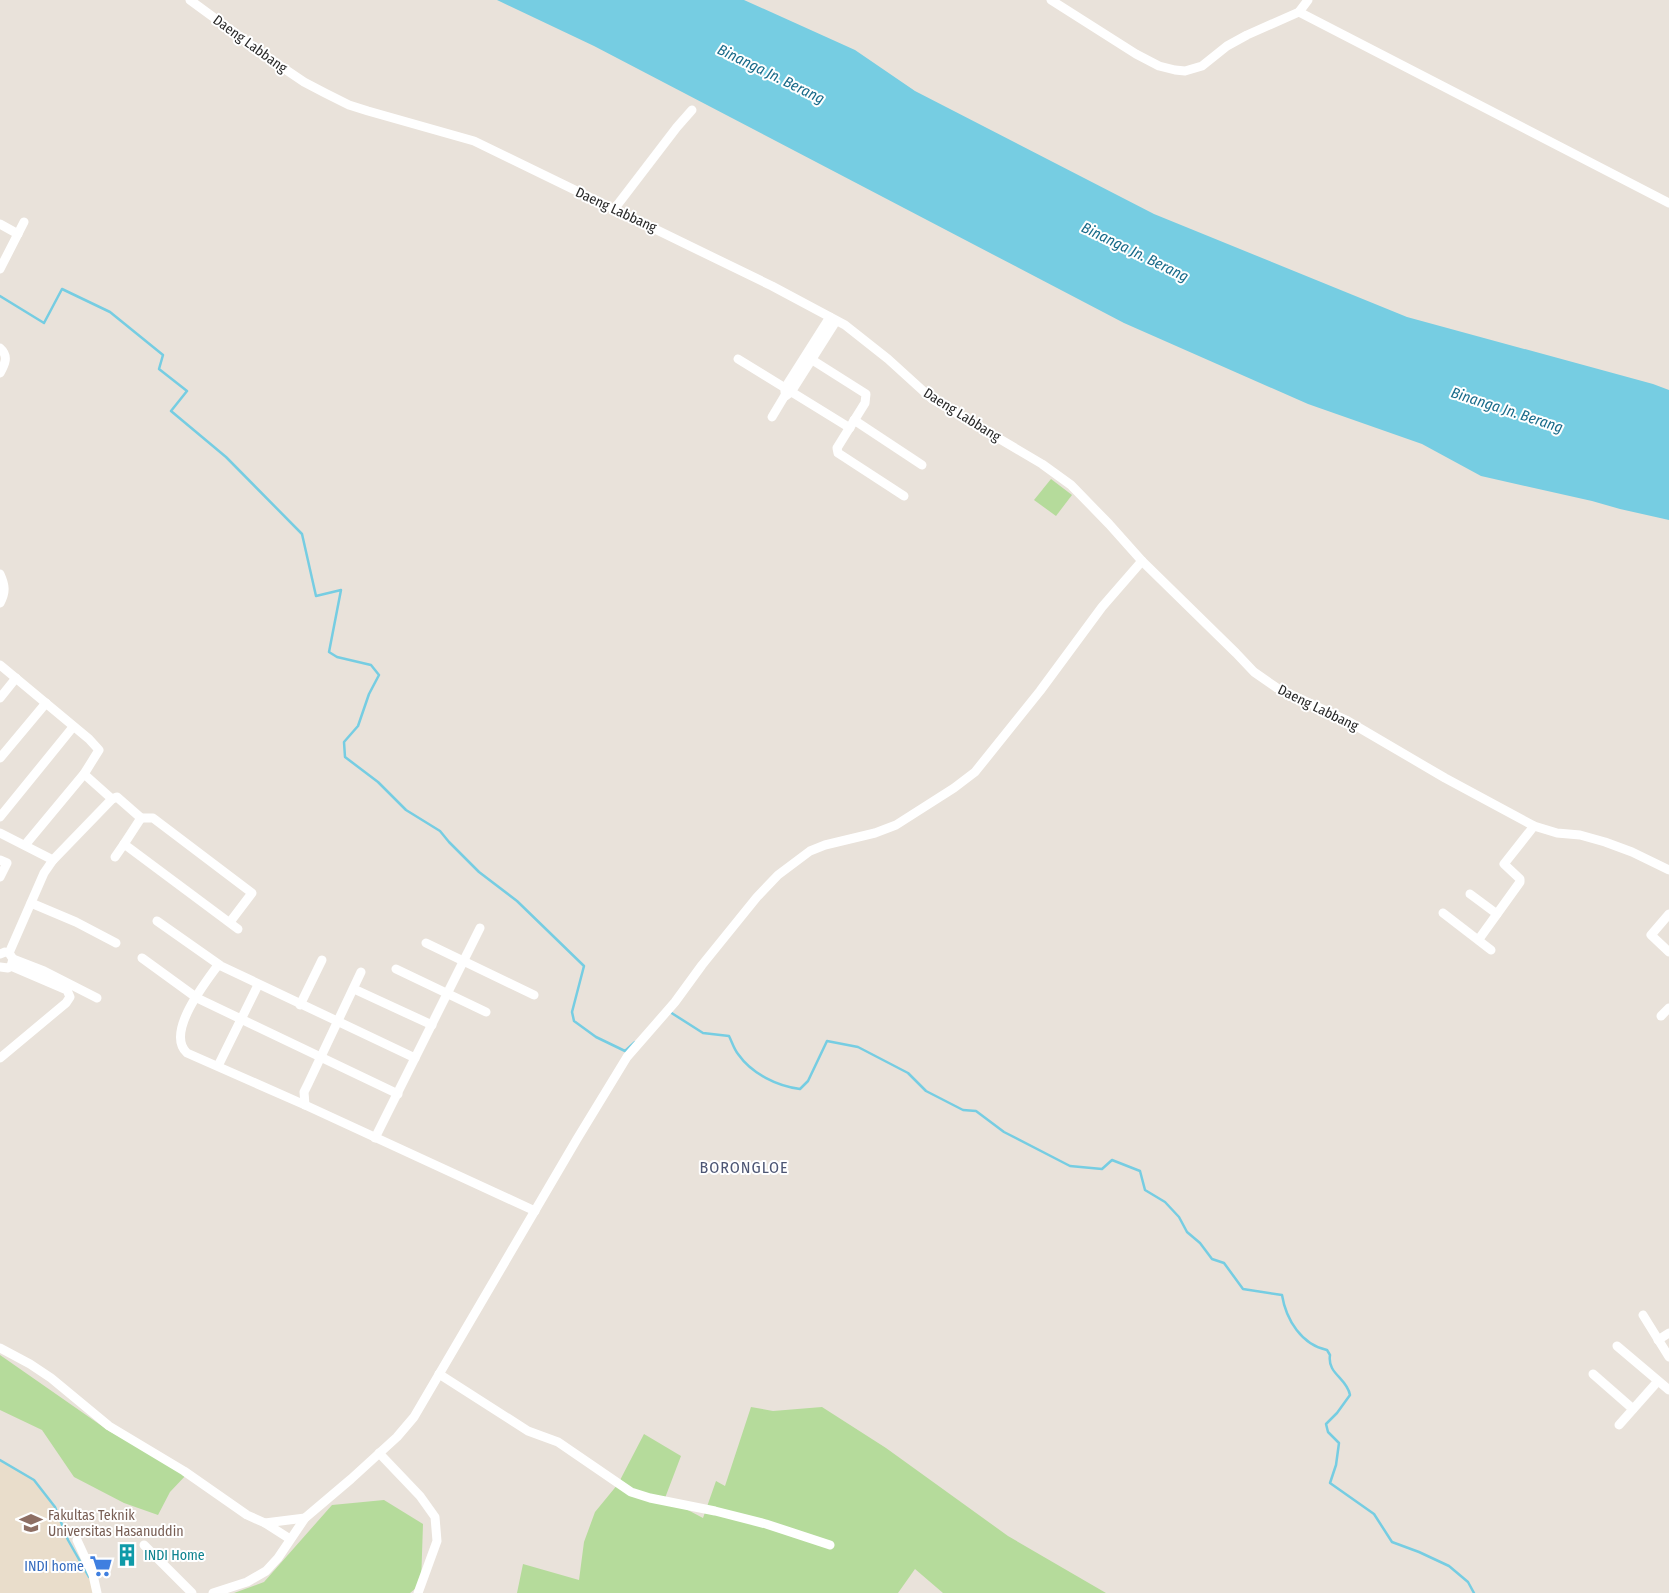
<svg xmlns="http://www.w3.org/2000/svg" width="1669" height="1593" font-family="'Fira Sans Condensed',sans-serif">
  <rect width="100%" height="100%" fill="#e9e2da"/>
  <polygon fill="#e9ddcb" points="0,1460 34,1480 55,1507 68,1540 90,1577 93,1593 0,1593"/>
  <g fill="#b5db9b">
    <polygon points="1051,479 1072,495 1056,516 1034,500"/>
    <polygon points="0,1355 109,1431 187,1474 170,1492 158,1515 124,1503 74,1477 42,1430 0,1410"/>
    <polygon points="751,1407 773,1411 822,1407 886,1448 1008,1536 1106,1593 943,1593 915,1569 898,1593 517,1593 523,1564 579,1580 584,1542 595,1512 618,1484 644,1434 681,1456 665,1498 703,1518 716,1481 725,1486"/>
    <polygon points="384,1500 423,1524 421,1584 410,1593 234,1593 264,1582 332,1505"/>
  </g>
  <polygon fill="#76cde2" points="497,0 744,0 855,50 915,91 1154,214 1407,317 1653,384 1669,390 1669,520 1620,509 1592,501 1481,476 1422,444 1308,404 1124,323 594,46"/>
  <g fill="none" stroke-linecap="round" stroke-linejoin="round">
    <g stroke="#76cde2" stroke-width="2.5">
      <polyline points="0,296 44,323 62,289 110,312 163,355 159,369 187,391 171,411 226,457 302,534 316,596 341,590 329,652 337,657 371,665 379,675 369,694 358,726 344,742 345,757 378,782 406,810 440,831 449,842 479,872 517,901 584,966 572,1012 574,1021 596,1037 625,1051 635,1042"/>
      <path d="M670,1012l33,21 26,3c3,6 5,13 9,18 14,20 39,32 62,35l8,-8 19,-40 31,6 50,26 18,18 37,19 13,1 28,21 66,34 32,3 10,-9 28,11 5,19 20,12 14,15 8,15 13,11 12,16 12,4 19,26 39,6c4,25 20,50 45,55l3,5c-3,19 17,23 20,40l-13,18 -11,11 2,8 11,11 -3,22 -6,18 44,31 18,28 27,10 30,14 19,16 6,11"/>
      <polyline points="0,1460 34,1480 55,1507 68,1540 89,1577"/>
    </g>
    <g stroke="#fff" stroke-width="9">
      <polyline points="190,0 273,61 304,82 325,93 349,105 368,111 474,141 772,286 845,325 888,359 932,399 1042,464 1071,485 1109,524 1142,561 1236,653 1254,672 1277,688 1346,720 1445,778 1534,826 1557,833 1580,835 1605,842 1632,852 1669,870"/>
      <polyline points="1051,0 1136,54 1159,66 1175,70 1185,71 1202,66 1227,46 1247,35 1299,12 1308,0"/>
      <polyline points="1299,12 1669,203"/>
      <polyline points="615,208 677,127 692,110"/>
      <polyline points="0,224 18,234"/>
      <polyline points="0,269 24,222"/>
      <path d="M0,348c9,8 5,16 0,25"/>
      <polyline points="806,356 866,394 865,403 837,448 838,453 904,496"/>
      <polyline points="738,359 850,428"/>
      <polyline points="785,392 785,388 830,317"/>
      <polyline points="772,417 784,397 791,392 836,321"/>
      <polyline points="854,420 922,465"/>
      <path d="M0,574c5,11 6,18 0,29"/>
      <polyline points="0,665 89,739 99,750 84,774 25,845"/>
      <polyline points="0,698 16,678"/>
      <polyline points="0,758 46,703"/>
      <polyline points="112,799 117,797 141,818 124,844 238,929"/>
      <polyline points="0,817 73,727"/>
      <polyline points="141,818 153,818 252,893 230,922"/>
      <polyline points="0,833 53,860"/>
      <polyline points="115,857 124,844"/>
      <polyline points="0,860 7,863 0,877"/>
      <polyline points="1470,894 1497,914"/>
      <polyline points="31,903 76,922 116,943"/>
      <polyline points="1443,913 1491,950"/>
      <polyline points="1669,914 1651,935 1669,952"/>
      <polyline points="157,921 221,966 415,1058"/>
      <polyline points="1479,939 1520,882 1520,879 1504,864 1534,826"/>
      <polyline points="426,943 534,995"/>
      <polyline points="9,953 44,873 53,860 112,799 84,774"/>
      <polyline points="0,954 5,952 9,953 13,959 11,966 8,968 0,967"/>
      <polyline points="142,958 197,998 398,1094"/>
      <polyline points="13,959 44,971 97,998"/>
      <path d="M218,965c-13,18 -53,68 -31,88l118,52 230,106"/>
      <polyline points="396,969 486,1012"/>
      <polyline points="354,989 432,1025"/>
      <polyline points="300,1005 322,960"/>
      <polyline points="1661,1016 1669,1008"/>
      <polyline points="0,1058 66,1003 70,997 67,990 11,966"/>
      <polyline points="218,1066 258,985"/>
      <polyline points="305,1105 304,1092 308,1084 361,972"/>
      <polyline points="375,1138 480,928"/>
      <polyline points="1643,1315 1669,1357"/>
      <polyline points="1658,1340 1669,1333"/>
      <polyline points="1617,1346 1669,1390"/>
      <polyline points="0,1348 30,1364 51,1378 109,1426 184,1471 247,1515 265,1523 290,1539"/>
      <polyline points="439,1374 528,1431 558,1442 631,1492 650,1498 715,1511 766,1524 830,1545"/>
      <polyline points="1593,1374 1633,1409"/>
      <polyline points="1619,1425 1658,1381"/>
      <polyline points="379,1453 420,1496 435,1517 437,1541 418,1593"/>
      <polyline points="265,1523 305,1518"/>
      <polyline points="77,1540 93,1575 97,1593"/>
      <polyline points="144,1545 192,1593"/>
      <polyline points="213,1593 247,1582 266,1571 278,1558 305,1518 351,1479 397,1437 414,1417 577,1139 627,1057 675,1002 702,965 757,897 778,875 810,851 825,845 875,833 896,825 954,788 975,772 1040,691 1102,607 1142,561"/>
    </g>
  </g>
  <defs>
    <symbol id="university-bare" viewBox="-9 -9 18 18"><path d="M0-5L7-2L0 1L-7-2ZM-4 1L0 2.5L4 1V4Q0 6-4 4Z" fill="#8d6e63" stroke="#fff" stroke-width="2.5" paint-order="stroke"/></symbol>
    <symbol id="building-bare" viewBox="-9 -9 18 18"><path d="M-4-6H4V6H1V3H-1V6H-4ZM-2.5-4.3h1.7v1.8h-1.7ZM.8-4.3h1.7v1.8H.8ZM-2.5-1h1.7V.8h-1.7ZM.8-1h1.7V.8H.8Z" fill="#0f9aa8" stroke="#fff" stroke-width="2.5" paint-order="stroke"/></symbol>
    <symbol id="supermarket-bare" viewBox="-9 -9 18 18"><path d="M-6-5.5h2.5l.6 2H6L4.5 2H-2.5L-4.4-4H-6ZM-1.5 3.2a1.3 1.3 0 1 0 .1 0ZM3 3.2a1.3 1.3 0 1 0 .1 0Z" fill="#3f7fe0" stroke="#fff" stroke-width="2.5" paint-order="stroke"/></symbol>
  </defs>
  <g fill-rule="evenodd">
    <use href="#university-bare" x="15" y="1507" width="32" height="32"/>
    <use href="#building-bare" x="111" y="1539" width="32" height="32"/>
    <use href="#supermarket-bare" x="85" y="1550" width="32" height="32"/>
  </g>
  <g text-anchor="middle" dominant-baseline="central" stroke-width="4" stroke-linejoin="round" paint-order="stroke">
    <g font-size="14" fill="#282828" stroke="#fff">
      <text transform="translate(250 44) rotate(36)">Daeng Labbang</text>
      <text transform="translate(616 210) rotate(25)">Daeng Labbang</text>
      <text transform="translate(962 415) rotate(32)">Daeng Labbang</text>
      <text transform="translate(1318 708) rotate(26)">Daeng Labbang</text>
    </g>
    <g font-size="14" fill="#785e54" stroke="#fff" text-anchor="start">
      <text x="48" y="1515">Fakultas Teknik<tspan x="48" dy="16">Universitas Hasanuddin</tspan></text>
    </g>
    <g font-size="14" fill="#0d838f" stroke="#fff" text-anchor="start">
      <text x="144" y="1555">INDI Home</text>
    </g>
    <g font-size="14" fill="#366cbe" stroke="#fff" text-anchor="end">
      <text x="84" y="1566">INDI home</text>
    </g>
    <g font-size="15" font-style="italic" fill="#196b8a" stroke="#fff">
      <text transform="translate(771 74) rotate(26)">Binanga Jn. Berang</text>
      <text transform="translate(1135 252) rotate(26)">Binanga Jn. Berang</text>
      <text transform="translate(1507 410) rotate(18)">Binanga Jn. Berang</text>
    </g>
    <g font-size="16" letter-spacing="1" fill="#4d5674" stroke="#fff">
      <text x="744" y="1167">BORONGLOE</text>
    </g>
  </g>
</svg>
